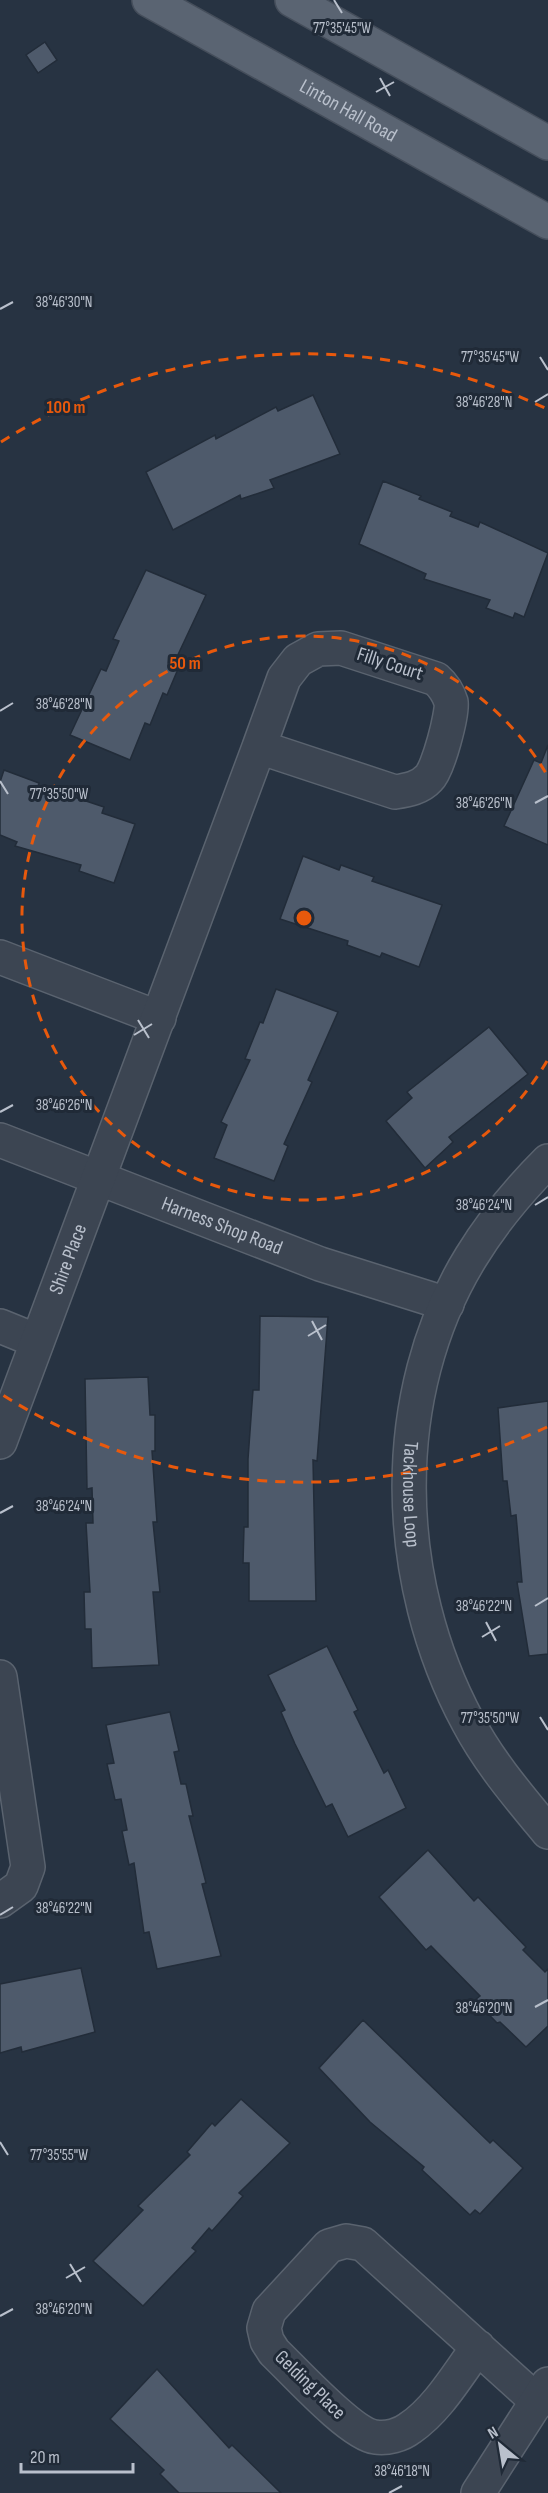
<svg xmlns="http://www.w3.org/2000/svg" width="548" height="2493" font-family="'Sofia Sans Condensed',sans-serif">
  <rect width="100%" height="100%" fill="#273342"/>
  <g fill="#4e5a6b" stroke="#222c39" stroke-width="1.5">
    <polygon points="45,42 57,60 38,73 26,55"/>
    <polygon points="313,395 340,454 270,480 274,488 241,499 240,495 173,530 146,472 215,435 216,439 276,407 278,411"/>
    <polygon points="383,481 421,496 419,499 452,512 450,516 478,527 480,522 548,553 524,617 515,613 513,618 486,608 490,600 424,579 426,574 359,544"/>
    <polygon points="146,570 206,595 176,659 181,662 167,695 163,693 150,725 145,723 130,760 70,735 101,669 106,671 119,641 113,639"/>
    <polygon points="548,745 548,845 504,826 534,760 541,763"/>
    <polygon points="4,770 39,783 37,790 69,801 71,796 104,807 102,813 135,824 114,883 79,871 81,865 15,846 17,842 0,835 0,782"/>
    <polygon points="303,856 339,870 341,865 374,877 372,881 442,905 419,967 382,953 380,957 347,945 348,941 280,919"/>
    <polygon points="276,989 338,1012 308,1080 312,1082 284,1144 288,1146 274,1181 214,1158 227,1125 221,1122 250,1060 245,1059 260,1022 263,1023"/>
    <polygon points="489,1027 528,1074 449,1137 453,1142 425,1168 386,1121 412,1098 407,1092"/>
    <polygon points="260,1316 328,1317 317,1461 313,1460 316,1601 249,1601 249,1563 243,1563 244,1527 248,1527 248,1459 253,1390 259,1390"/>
    <polygon points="148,1377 150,1415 155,1415 155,1451 152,1451 157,1522 153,1522 160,1592 153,1592 159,1665 92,1668 91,1629 85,1629 84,1592 90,1592 86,1523 93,1523 92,1488 87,1489 85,1379"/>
    <polygon points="548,1401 548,1654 529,1656 517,1582 522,1582 516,1515 511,1516 507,1481 503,1481 498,1408"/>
    <polygon points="327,1646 358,1710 354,1712 384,1773 388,1770 406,1808 348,1837 332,1804 326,1807 295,1744 281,1712 285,1710 268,1675"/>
    <polygon points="170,1712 179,1751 174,1752 181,1784 186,1784 193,1816 189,1816 206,1883 202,1884 221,1956 157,1969 149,1932 144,1933 134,1863 129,1865 122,1831 127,1830 121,1799 115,1800 107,1764 114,1763 106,1725"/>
    <polygon points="428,1850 474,1901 478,1897 526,1947 523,1950 545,1972 548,1969 548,2026 526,2047 500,2022 497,2023 475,2000 480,1996 431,1946 426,1950 379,1897"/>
    <polygon points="81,1968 95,2032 22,2052 21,2047 0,2053 0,1984"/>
    <polygon points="363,2020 490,2143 493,2140 523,2168 480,2214 475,2210 470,2215 422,2170 424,2167 370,2122 319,2068"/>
    <polygon points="241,2099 290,2143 239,2193 243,2196 212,2231 209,2228 192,2248 196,2251 143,2306 93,2261 143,2210 138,2206 190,2155 187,2152 212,2123 215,2126"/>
    <polygon points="157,2369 229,2448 232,2445 281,2493 179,2493 160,2474 164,2470 110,2419"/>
  </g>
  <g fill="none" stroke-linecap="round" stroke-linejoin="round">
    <defs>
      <g id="minor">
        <polyline points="0,957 159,1018"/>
        <path id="s1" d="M0,1140l320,124 127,40"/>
        <path id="s2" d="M548,1161c-29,29 -55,60 -77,96 -85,138 -79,324 -3,465 21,40 51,75 80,110"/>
        <polyline points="0,1326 37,1341"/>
        <path id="s3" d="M0,1442l259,-695 136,45c13,-2 25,-4 34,-14 9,-8 24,-65 22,-76 -3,-10 -7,-16 -15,-23l-95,-31 -23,1 -20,11 -14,18 -25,69"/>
        <polyline points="0,1677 28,1867 21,1886 0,1901"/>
        <path d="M478,2347c-20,27 -40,62 -68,81 -9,7 -23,11 -35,9 -24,-3 -80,-65 -101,-85l-7,-11 -3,-13 5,-17 60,-65 17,-5 17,3 175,158"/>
        <polyline points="478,2493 548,2384"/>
      </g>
      <g id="major">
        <path id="s4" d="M149,0l399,222"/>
        <polyline points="292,0 548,143"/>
      </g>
    </defs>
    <use href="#minor" stroke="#5a636f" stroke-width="36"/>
    <use href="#major" stroke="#454e5b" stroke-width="36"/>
    <use href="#minor" stroke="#3c4552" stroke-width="33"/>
    <use href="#major" stroke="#5a6472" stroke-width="33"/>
  </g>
  <path fill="none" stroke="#b9c0cc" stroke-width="2" d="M334,0l8,13M380,78l10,18M376,92l18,-10M0,309l13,-7M540,357l8,13M535,402l13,-8M0,711l13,-8M0,781l8,13M535,803l13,-7M138,1020l11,18M134,1035l18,-11M0,1112l13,-7M535,1205l13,-8M312,1321l10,19M308,1336l18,-11M0,1513l13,-7M535,1606l13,-8M486,1622l10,19M482,1637l18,-11M540,1717l8,13M0,1915l13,-8M535,2007l13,-7M0,2142l8,13M70,2264l11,18M66,2278l19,-11M0,2316l13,-7M389,2493l13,-7"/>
  <g fill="none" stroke="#e8590c" stroke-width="3" stroke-dasharray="10 8">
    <path d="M547 1061A282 282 0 1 1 547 775"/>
    <path d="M547 1427A564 564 0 0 1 1 1394M1 442A564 564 0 0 1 547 409"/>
  </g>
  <g text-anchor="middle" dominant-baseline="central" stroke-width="6" stroke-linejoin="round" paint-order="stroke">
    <g font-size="20" fill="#b9c0cc" stroke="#202a37">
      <text stroke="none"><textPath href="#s4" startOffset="228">Linton Hall Road</textPath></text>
      <text transform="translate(390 664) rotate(18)">Filly Court</text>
      <text stroke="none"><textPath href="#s1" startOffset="238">Harness Shop Road</textPath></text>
      <text stroke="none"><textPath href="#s3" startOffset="195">Shire Place</textPath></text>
      <text stroke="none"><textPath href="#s2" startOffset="372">Tackhouse Loop</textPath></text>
      <text transform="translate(310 2385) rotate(44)">Gelding Place</text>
    </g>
  </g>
  <g font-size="15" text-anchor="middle" fill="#b9c0cc" stroke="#202a37" stroke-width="6" stroke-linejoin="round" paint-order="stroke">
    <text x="342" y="33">77°35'45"W</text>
    <text x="64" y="307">38°46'30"N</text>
    <text x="490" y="362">77°35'45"W</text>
    <text x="484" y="407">38°46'28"N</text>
    <text x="64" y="709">38°46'28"N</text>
    <text x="59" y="799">77°35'50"W</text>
    <text x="484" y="808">38°46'26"N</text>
    <text x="64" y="1110">38°46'26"N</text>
    <text x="484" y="1210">38°46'24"N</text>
    <text x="64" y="1511">38°46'24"N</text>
    <text x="484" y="1611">38°46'22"N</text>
    <text x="490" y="1723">77°35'50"W</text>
    <text x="64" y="1913">38°46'22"N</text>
    <text x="484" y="2013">38°46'20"N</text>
    <text x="59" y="2160">77°35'55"W</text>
    <text x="64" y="2314">38°46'20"N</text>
    <text x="402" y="2476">38°46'18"N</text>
  </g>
  <circle cx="304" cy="918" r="9" fill="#e8590c" stroke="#202a37" stroke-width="3"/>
  <g font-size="18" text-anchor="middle" font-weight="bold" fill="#e8590c" stroke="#202a37" stroke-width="6" stroke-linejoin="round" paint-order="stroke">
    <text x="66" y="413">100 m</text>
    <text x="185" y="669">50 m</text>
  </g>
  <g transform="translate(500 2445) rotate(330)" stroke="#202a37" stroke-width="4.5" paint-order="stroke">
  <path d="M0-4.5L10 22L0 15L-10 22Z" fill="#b9c0cc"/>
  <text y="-9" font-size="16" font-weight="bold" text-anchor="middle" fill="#b9c0cc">N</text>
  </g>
  <path d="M21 2463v9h112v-9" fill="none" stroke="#b9c0cc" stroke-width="3"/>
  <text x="30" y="2463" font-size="18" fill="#b9c0cc" stroke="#202a37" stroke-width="4.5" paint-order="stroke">20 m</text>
</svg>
